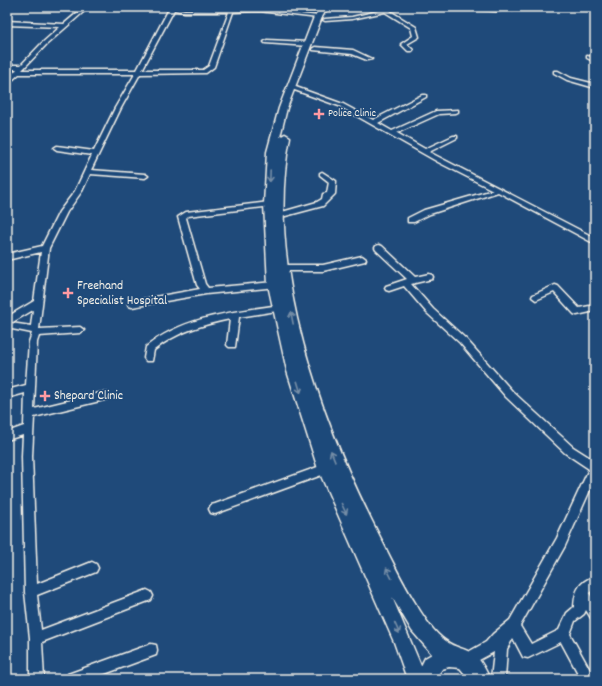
<svg xmlns="http://www.w3.org/2000/svg" width="602" height="686" font-family="Dekko,sans-serif">
  <rect width="100%" height="100%" fill="#1f4a7a"/>
  <filter id="ink" filterUnits="userSpaceOnUse"><feTurbulence type="fractalNoise" baseFrequency=".025" numOctaves="2"/><feDisplacementMap in="SourceGraphic" scale="8" xChannelSelector="R" yChannelSelector="G"/><feConvolveMatrix kernelMatrix="1 2 1 2 8 2 1 2 1" color-interpolation-filters="sRGB"/></filter>
  <g filter="url(#ink)">
    <g fill="none" stroke-linecap="round" stroke-linejoin="round">
      <defs>
        <g id="minor">
          <path d="M84,7h5l-43,38 -24,25h115l33,-63 15,3 45,-1 2,-1 2,1h25l59,7 2,1 -2,1 -59,-7 -26,1 -19,55 -8,6 -66,1 -19,34 -30,62 54,4 3,2 -3,2 -55,-4 -8,17 -15,21 -18,36 -10,81 41,-2 4,3 -4,3 -41,3 -2,6 -3,67 70,-17 3,1 2,3 -2,3 -3,1 -70,17 -2,39 5,128 55,-22 4,2 2,4 -2,4 -59,23 4,35 106,-40 4,2 2,4 -2,4 -109,42 2,37h-14v-41l-5,-46 -3,-136 1,-21 -16,5v-8l17,-6 1,-33 -18,5v-8l19,-5 3,-43 3,-9 -25,-5v-11l27,-16 7,-49 -34,8v-6l35,-8 17,-34 16,-21 17,-36 -35,-5 -3,-2 3,-2 37,5 21,-43 20,-34h-116l-12,11v-5l10,-11h-10v-4h14l21,-22 18,-16 -53,-2v-4l57,3zM174,10l11,2h44l-20,54 -6,4h-61zM33,310l-2,16 -20,-3z"/>
          <polygon points="395,7 403,7 390,11 416,27 419,37 407,44 413,50 412,51 408,51 401,44 413,36 411,28 385,12 352,19 325,21 323,20 325,19 352,17"/>
          <polygon points="449,7 496,9 534,7 532,8 496,11 451,8"/>
          <polygon points="267,40 308,42 311,44 308,46 265,43 264,42"/>
          <polygon points="315,47 353,50 372,59 367,60 352,54 313,50 312,49"/>
          <polygon points="587,56 595,58 595,62 587,58"/>
          <polygon points="554,71 558,71 571,78 595,84 595,88 567,80 554,73"/>
          <polygon points="289,86 293,86 343,104 373,120 422,95 426,95 426,97 378,123 392,131 436,111 458,110 458,112 456,113 439,114 397,133 425,149 453,136 457,136 457,138 429,152 595,238 595,244 498,192 430,214 414,222 408,222 408,218 424,210 493,190 438,162 339,106 289,88"/>
          <path d="M322,172l14,9 -1,13c-4,4 -8,8 -12,12l-45,12h-3v-4l42,-12 5,-3 1,-5 4,-1 2,-11 -9,-7v-2z"/>
          <polygon points="269,202 272,202 272,206 188,216 186,218 205,284 208,288 274,282 278,285 277,287 206,294 132,307 129,306 128,304 129,302 132,301 200,289 197,285 178,217 186,212"/>
          <path d="M379,245l3,1 33,31 14,-3 3,1 1,2 -1,2 -21,5 22,25 33,30 46,52 61,56 22,14v18l-30,67 -45,80 11,18 28,-14 8,-17 7,-6c1,-17 5,-25 21,-31v12l-6,5 6,9v18l-4,-2 -5,-8 -2,4 -9,7 -5,13 25,45h-14l-20,-37 -33,16 -5,-1 -10,-19 -6,11 -2,30h-14l3,-27 -28,15 -5,-1 -1,-5 1,-5 25,-14 7,-8 17,-14 47,-82 32,-69 -24,-16 -59,-56 -46,-54 -33,-30 -23,-27 -15,5 -3,-1 -1,-2 1,-2 21,-7 -31,-29 -1,-2 1,-2z"/>
          <polygon points="362,256 366,259 365,261 323,271 283,271 279,268 283,265 323,265"/>
          <polygon points="555,285 558,286 579,308 595,305 595,311 577,315 574,314 554,292 536,300 532,297 533,295"/>
          <path d="M280,305l3,1 1,2 -1,2 -44,7 -4,30h-6l-2,-2 3,-26c-28,6 -54,13 -76,31l-2,11h-6l-2,-3 2,-11c37,-31 88,-35 134,-42z"/>
          <polygon points="326,464 330,466 331,469 330,472 215,514 211,513 209,509 211,505 215,504"/>
          <polygon points="151,644 156,645 157,650 156,655 91,679 66,679 68,674"/>
        </g>
        <path id="secondary" d="M321,7h7l-6,10 -35,91 -7,29 5,-3 5,3c-26,131 31,285 90,400 12,24 23,47 37,69 8,13 17,27 29,35 8,7 19,7 27,13 8,5 13,17 17,25h-21l-9,-11 -11,-1 -7,2 -7,10h-28l-13,-37 -76,-173 -31,-98 -19,-86 -4,-81 3,-52 12,-44 35,-91zM392,597l20,34 20,23 -7,4 -4,8z"/>
      </defs>
      <use href="#minor" stroke="#f4f1e8" stroke-width="3"/>
      <use href="#secondary" stroke="#f4f1e8" stroke-width="3"/>
      <use href="#minor" fill="#1f4a7a" fill-rule="evenodd"/>
      <use href="#secondary" fill="#1f4a7a" fill-rule="evenodd"/>
    </g>
    <defs><path id="oneway-shaft" d="M-6 0H5M1.5-3L5.5 0L1.5 3" fill="none" stroke-width="1.6" stroke-linecap="round" stroke-linejoin="round"/></defs>
    <g stroke="#748da6">
      <use href="#oneway-shaft" transform="translate(270 176) rotate(92)"/>
      <use href="#oneway-shaft" transform="translate(292 318) rotate(-101)"/>
      <use href="#oneway-shaft" transform="translate(299 387) rotate(73)"/>
      <use href="#oneway-shaft" transform="translate(333 456) rotate(-112)"/>
      <use href="#oneway-shaft" transform="translate(344 509) rotate(65)"/>
      <use href="#oneway-shaft" transform="translate(389 573) rotate(-117)"/>
      <use href="#oneway-shaft" transform="translate(397 628) rotate(66)"/>
    </g>
  </g>
  <g fill="#ff9aa2" stroke="#1f4a7a" stroke-width="1.5">
    <path d="M317 108h4v4h4v4h-4v4h-4v-4h-4v-4h4z"/>
    <path d="M66 287h4v4h4v4h-4v4h-4v-4h-4v-4h4z"/>
    <path d="M43 390h4v4h4v4h-4v4h-4v-4h-4v-4h4z"/>
  </g>
  <g text-anchor="middle" dominant-baseline="central" stroke-width="3.5" stroke-linejoin="round" paint-order="stroke">
    <g font-size="11" fill="#f4f1e8" stroke="#1f4a7a" text-anchor="start">
      <text x="328" y="114">Police Clinic</text>
    </g>
    <g font-size="13" fill="#f4f1e8" stroke="#1f4a7a" text-anchor="start">
      <text x="77" y="286">Freehand<tspan x="77" dy="15">Specialist Hospital</tspan></text>
      <text x="54" y="396">Shepard Clinic</text>
    </g>
  </g>
  <rect width="602" height="686" fill="none" stroke="#1f4a7a" stroke-width="24"/>
  <rect x="12" y="12" width="578" height="662" fill="none" stroke="#f4f1e8" stroke-width="1.5" filter="url(#ink)"/>
</svg>
